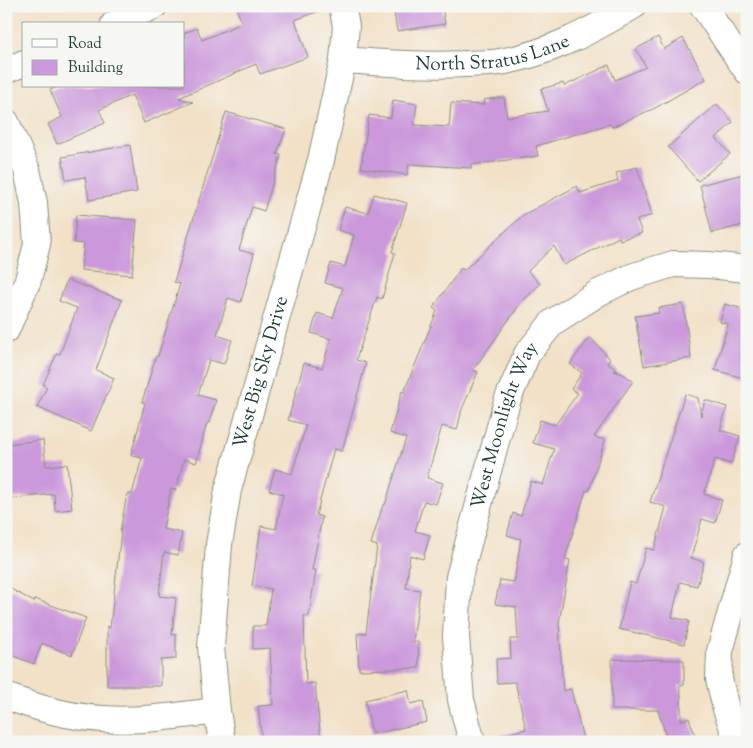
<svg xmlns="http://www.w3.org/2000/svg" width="753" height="748" font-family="'Sorts Mill Goudy',serif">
  <rect width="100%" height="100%" fill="#f6f6f2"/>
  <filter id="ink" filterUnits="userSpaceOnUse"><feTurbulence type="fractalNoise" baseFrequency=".02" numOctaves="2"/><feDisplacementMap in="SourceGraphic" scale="10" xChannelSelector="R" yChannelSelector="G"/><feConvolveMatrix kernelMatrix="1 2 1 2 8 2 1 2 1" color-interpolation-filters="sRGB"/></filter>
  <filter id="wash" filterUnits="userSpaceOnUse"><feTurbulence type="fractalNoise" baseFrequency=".0096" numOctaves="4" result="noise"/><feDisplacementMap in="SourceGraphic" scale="20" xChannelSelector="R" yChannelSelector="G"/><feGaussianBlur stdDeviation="1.12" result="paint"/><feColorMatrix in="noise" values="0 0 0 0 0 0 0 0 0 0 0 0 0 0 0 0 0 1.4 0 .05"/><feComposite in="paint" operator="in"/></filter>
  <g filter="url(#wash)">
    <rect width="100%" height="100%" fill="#f2e1c7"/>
    <g id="blocks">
      <g fill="#cb99db">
        <polygon points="246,6 327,6 327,8 295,20 308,57 260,74 256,64 179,98 193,102 144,123 132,95 99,110 105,123 57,144 48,124 62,117 50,90 59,86 184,86 184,33 197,28 202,40 242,23 237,10"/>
        <polygon points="393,6 442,6 445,24 397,31"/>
        <polygon points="658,37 664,49 683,38 706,79 655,108 612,127 610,124 536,146 538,156 471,165 471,168 409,164 407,175 361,168 369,115 391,118 393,100 417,104 414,125 449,127 451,103 484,105 483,100 504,97 507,117 548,111 541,89 563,83 564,86 609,65 615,80 646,67 636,49"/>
        <polygon points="717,104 733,122 716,138 730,154 698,181 668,147"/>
        <polygon points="226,112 286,129 277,154 281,155 264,211 252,207 239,250 254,254 241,302 228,298 217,335 232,340 224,364 209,360 198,395 216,400 209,423 207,423 196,463 184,459 176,490 171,489 163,529 182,533 178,555 164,552 159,596 176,598 172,635 176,634 176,659 161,660 161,686 107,686 107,626 110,628 121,532 120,532 127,494 132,494 142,458 131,455 145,403 142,402 156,356 158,356 180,284 174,282"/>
        <polygon points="130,145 137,192 89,200 85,177 66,180 62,157"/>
        <polygon points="637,167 652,215 637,220 642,233 620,240 619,237 564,265 554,246 528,271 540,284 520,304 473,370 478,372 462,409 457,430 442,426 427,478 443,483 436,504 424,501 415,531 430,535 423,559 410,555 406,588 420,590 413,642 418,642 419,668 359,670 357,634 366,633 377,546 371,544 383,505 385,505 406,438 390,433 402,391 404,392 437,311 433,308 461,268 464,270 523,215 577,186 580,193 618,181 616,173"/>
        <polygon points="747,173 747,224 712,233 700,185"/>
        <polygon points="374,194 407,203 392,252 395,253 382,299 377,297 356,360 366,363 342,451 334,449 316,515 322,517 312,570 316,570 309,616 304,616 306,684 315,683 321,742 262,742 258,706 273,705 270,648 253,649 253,626 266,626 271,589 252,586 261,526 276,529 283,494 269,490 275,469 292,474 306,425 288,420 304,363 322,368 331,339 311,333 317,313 333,318 343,288 325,283 331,263 345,267 354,235 338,230 345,207 368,213"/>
        <polygon points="76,215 137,220 132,275 81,270 84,244 74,243"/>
        <polygon points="67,280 122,300 96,370 114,378 91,431 37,407 47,387 43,385 57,353 60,354 77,308 59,301"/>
        <polygon points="683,304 691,358 644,366 635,316 659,313 658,308"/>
        <polygon points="725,304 747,310 747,379 715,370 728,324 720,322"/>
        <polygon points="590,337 610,359 607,363 618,371 614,371 623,374 633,381 594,437 605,440 589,491 586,490 565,559 570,560 559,623 563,691 571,689 583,739 574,742 497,742 497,736 526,729 515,682 497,683 496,659 511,658 510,639 518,639 516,607 495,604 500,580 514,582 521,539 507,535 513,513 521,516 531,481 543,485 554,449 533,443 540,420 555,425 578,393 571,389 582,373 570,364"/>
        <polygon points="685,394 698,398 701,416 705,400 727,407 720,430 740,436 731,464 715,459 704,494 722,500 715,523 702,519 691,558 704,562 697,586 680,582 672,617 689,621 684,644 619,629 630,582 636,584 646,548 654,550 666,507 650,502"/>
        <polygon points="43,440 46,466 67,464 72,509 55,511 54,494 6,499 6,444"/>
        <polygon points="6,586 34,602 35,599 86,618 72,655 42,643 34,664 6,653"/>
        <polygon points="612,659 684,660 684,685 679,686 681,694 681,720 689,718 697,742 668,742 658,710 612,710"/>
        <polygon points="408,690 411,704 423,701 427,722 372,734 365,700"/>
      </g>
    </g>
  </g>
  <g filter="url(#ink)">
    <use href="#blocks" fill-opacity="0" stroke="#888f7e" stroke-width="1"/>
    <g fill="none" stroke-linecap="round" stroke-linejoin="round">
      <defs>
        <g id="minor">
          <polyline points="703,6 747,71"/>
          <polyline points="114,24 154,6"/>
          <path id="s1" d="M343,60c41,3 81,6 122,4 11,-1 23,0 35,-2 48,-8 91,-31 133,-56"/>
          <polyline points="6,70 24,63"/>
          <polyline points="6,122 27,170 34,203 37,244 28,280 6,330"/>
          <path d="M6,696c30,12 65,21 97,23 38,3 77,-4 114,-8"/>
          <path id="s2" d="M222,742l-5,-31 -6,-64 8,-102 9,-55 93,-330 22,-100 3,-34 -4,-20"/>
          <path id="s3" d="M472,742l-11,-42 -5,-63 3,-60 48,-176 20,-47 26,-32 45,-29 33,-16 42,-13 36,1 38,4"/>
          <polyline points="738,742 726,709 719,679 720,651 747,555"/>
        </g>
      </defs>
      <use href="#minor" stroke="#888f7e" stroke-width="28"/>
      <use href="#minor" stroke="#fff" stroke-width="26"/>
    </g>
  </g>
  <g text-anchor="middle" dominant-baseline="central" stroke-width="4" stroke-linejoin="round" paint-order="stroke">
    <g font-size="19" fill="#1f3d34" stroke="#f6f6f2">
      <text stroke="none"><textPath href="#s1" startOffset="151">North Stratus Lane</textPath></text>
      <text stroke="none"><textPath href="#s2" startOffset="376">West Big Sky Drive</textPath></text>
      <text stroke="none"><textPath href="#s3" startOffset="325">West Moonlight Way</textPath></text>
    </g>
  </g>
  <rect width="753" height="748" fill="none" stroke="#f6f6f2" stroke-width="25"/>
  <rect x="22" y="22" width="162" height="65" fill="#f6f6f2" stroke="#a0aca6"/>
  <rect x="32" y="39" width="25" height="8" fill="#ffffff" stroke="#a0aca6"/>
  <text x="68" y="48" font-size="15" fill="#1f3d34">Road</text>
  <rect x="32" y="60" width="25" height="15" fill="#cb99db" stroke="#a0aca6"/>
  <text x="68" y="72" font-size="15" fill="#1f3d34">Building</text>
</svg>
